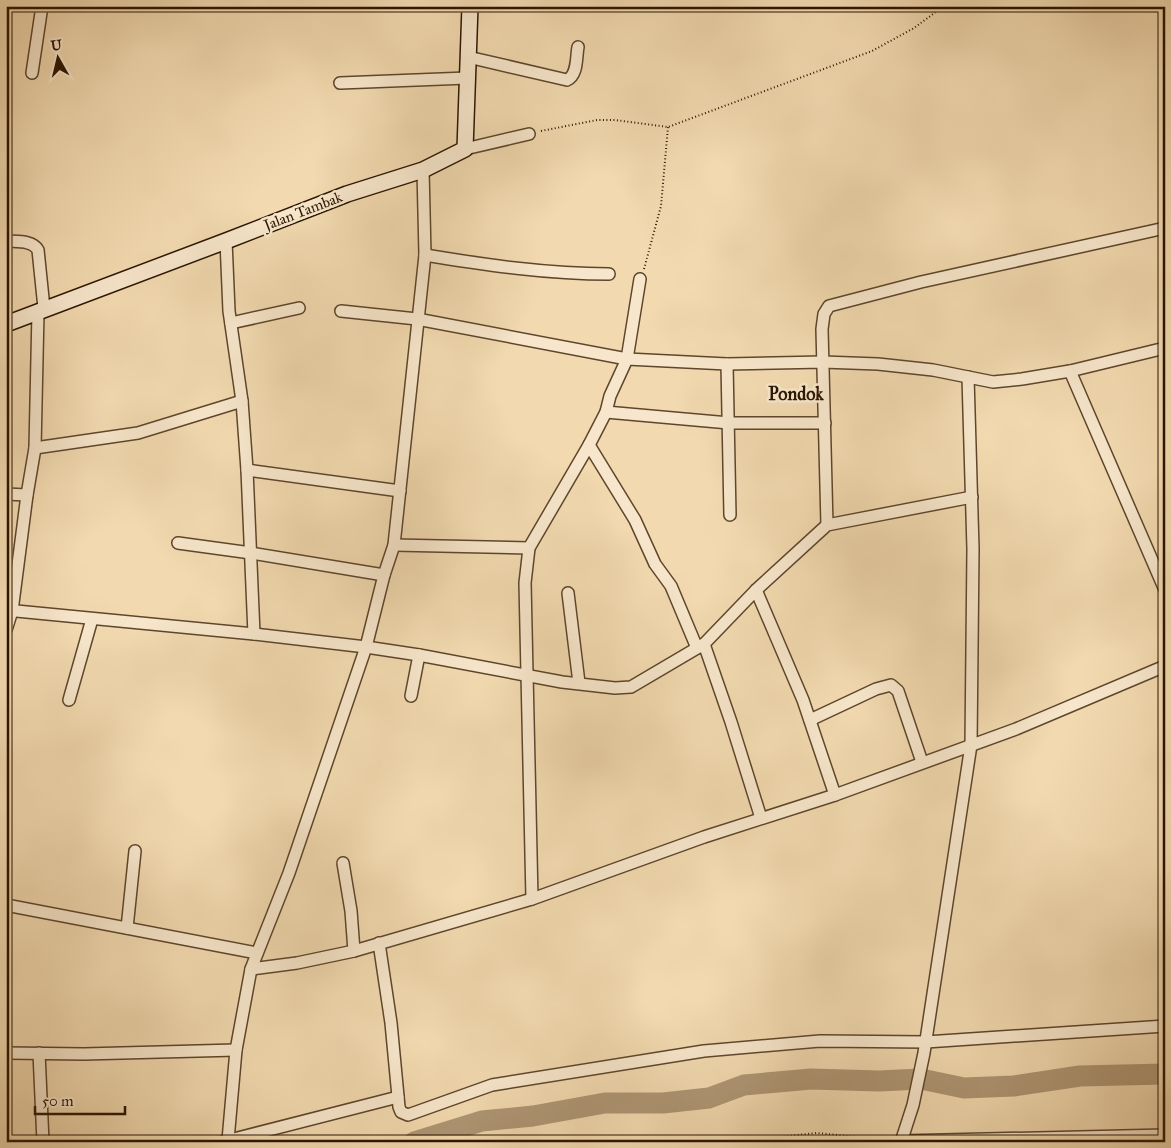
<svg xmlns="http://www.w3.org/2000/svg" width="1171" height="1148" font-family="'IM FELL Great Primer',serif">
  <rect width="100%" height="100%" fill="#f2d9af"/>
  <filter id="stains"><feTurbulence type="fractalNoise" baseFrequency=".004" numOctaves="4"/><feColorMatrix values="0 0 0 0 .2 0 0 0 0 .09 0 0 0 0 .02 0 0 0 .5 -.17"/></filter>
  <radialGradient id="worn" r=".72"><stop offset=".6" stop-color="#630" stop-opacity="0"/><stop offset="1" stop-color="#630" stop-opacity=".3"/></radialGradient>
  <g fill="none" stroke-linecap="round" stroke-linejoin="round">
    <polyline stroke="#ae9674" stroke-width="21" points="414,1142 482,1121 533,1116 605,1103 663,1103 709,1098 744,1085 811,1079 879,1081 921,1079 964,1088 1014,1086 1080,1076 1165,1074"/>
    <defs>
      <g id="street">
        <path d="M468,57l99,23c11,-5 9,-23 11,-33"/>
        <polyline points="32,73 42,6"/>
        <polyline points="340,83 467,78"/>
        <polyline points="465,149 529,134"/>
        <path d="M6,241c11,1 26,-1 32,9l6,58"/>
        <polyline points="226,241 229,311 242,401 247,470 254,634"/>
        <path d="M425,255c61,10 123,19 184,19"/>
        <polyline points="341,311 417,319 627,359 727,364 823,362 878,364 933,370 993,382 1022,379 1070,371 1165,348"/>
        <polyline points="231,323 299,308"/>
        <polyline points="727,364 730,515"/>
        <polyline points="1070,371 1165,590"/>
        <polyline points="606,412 729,423 825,423"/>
        <polyline points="589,445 635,520 655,564 671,586 697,648"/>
        <polyline points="35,448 138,433 242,401"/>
        <polyline points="247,470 400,491"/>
        <polyline points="6,494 27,495"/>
        <polyline points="827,525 822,329 824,314 829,306 921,282 1165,228"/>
        <polyline points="178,543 251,553 384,575"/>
        <polyline points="394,545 529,548"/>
        <polyline points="756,590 803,700 835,795"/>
        <polyline points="568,593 579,683"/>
        <polyline points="6,610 254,634 366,647 419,655 562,682 615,688 631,687 704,644 756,590 827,525 972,497"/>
        <polyline points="6,630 12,611 27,495 35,448 38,312"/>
        <polyline points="704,644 731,722 761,818"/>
        <polyline points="411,696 419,655"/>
        <polyline points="69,700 92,619"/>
        <polyline points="810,720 876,689 891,685 898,691 922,762"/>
        <polyline points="343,863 351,911 354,951"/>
        <polyline points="532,899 525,583 529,548 589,445 606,412 610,396 627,359 640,279"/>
        <polyline points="6,905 257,953"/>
        <polyline points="127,928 135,851"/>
        <polyline points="379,943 391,1023 399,1107 401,1112 408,1115 492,1085 704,1051 820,1041 926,1042 1165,1026"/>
        <polyline points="251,969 297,963 354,951 532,899 704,837 835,795 1016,729 1165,666"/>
        <polyline points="6,1053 84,1054 236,1050"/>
        <polyline points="39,1053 43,1142"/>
        <polyline points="228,1140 236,1050 251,969 289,873 366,647 384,575 394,545 425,255 423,170"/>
        <polyline points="901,1141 1165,1135"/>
        <polyline points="222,1142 398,1097"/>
        <polyline points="901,1142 913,1105 924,1053 971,745 973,549 968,377"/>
      </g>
      <polyline id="secondary" points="6,324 226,241 347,194 423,170 465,149 470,6"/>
    </defs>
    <use href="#street" stroke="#5d462c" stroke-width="14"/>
    <use href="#secondary" stroke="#2b1500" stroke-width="18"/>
    <g stroke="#2b1500" stroke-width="2" stroke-dasharray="1 2.5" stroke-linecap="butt">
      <polyline points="541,131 597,120 615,120 668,127 872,51 914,28 944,6"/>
      <polyline points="644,269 661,206 668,127"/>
      <polyline points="728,1142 817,1133 890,1140"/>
    </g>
    <use href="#street" stroke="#f7e6cb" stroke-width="11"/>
    <use href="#secondary" stroke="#f7e6cb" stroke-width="15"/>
  </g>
  <g text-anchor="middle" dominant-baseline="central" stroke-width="5" stroke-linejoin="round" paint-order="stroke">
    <g font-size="15" fill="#2b1500" stroke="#f7e6cb">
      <text transform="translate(303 211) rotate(-21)">Jalan Tambak</text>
    </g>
    <g font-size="18" font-weight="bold" fill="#2b1500" stroke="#f7e6cb">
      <text x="796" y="394">Pondok</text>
    </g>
  </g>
  <rect width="1171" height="1148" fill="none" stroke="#f2d9af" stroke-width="25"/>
  <rect x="8" y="8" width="1156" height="1133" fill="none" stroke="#2b1500" stroke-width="2.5"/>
  <rect x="12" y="12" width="1146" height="1123" fill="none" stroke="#2b1500"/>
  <g transform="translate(58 58) rotate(352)" stroke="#f7e6cb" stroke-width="4" paint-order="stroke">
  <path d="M0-4L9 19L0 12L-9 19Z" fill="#2b1500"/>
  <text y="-8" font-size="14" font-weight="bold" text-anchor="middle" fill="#2b1500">U</text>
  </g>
  <path d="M35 1106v8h90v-8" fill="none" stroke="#2b1500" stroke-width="2.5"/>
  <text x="42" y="1106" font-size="15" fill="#2b1500" stroke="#f7e6cb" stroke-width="4" paint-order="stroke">50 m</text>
  <rect width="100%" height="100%" filter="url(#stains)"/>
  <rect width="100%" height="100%" fill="url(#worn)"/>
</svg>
